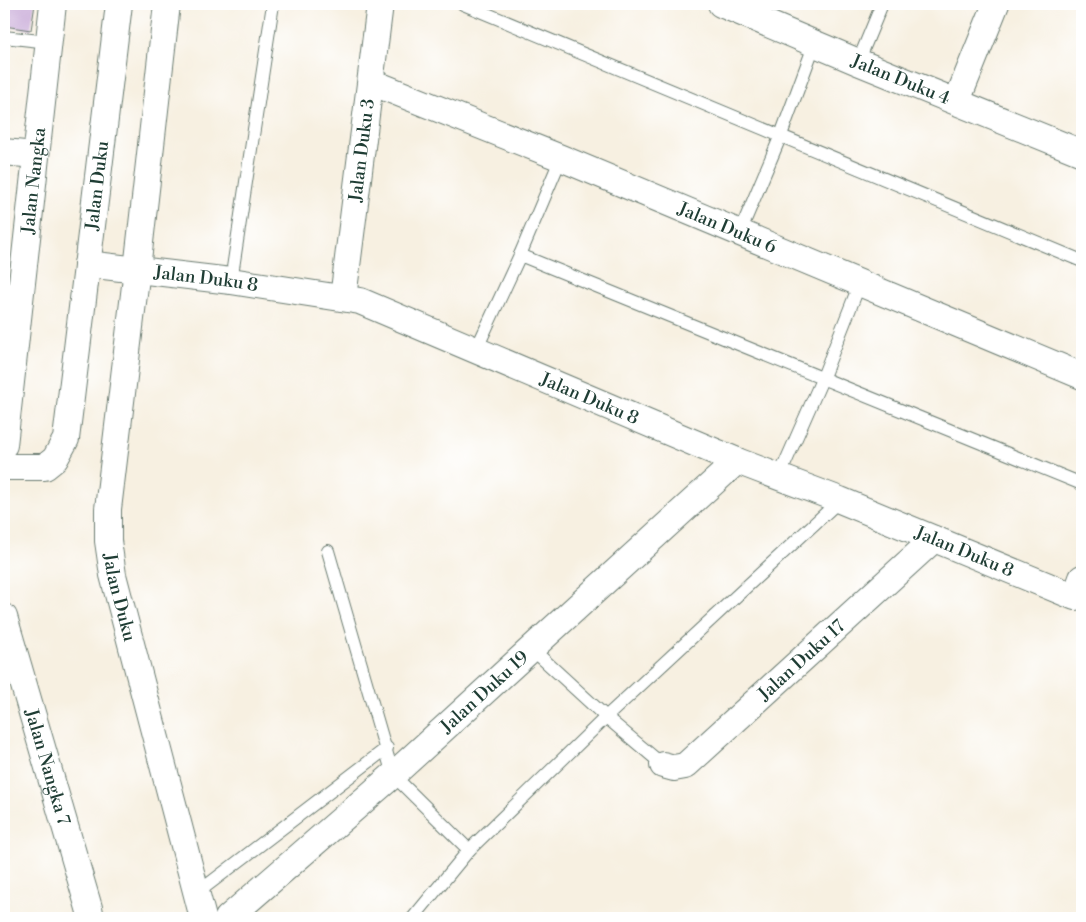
<svg xmlns="http://www.w3.org/2000/svg" width="1086" height="922" font-family="'Libre Bodoni',serif">
  <rect width="100%" height="100%" fill="#fff"/>
  <filter id="ink" filterUnits="userSpaceOnUse"><feTurbulence type="fractalNoise" baseFrequency=".02" numOctaves="2"/><feDisplacementMap in="SourceGraphic" scale="10" xChannelSelector="R" yChannelSelector="G"/><feConvolveMatrix kernelMatrix="1 2 1 2 8 2 1 2 1" color-interpolation-filters="sRGB"/></filter>
  <filter id="wash" filterUnits="userSpaceOnUse"><feTurbulence type="fractalNoise" baseFrequency=".0096" numOctaves="4" result="noise"/><feDisplacementMap in="SourceGraphic" scale="20" xChannelSelector="R" yChannelSelector="G"/><feGaussianBlur stdDeviation="1.12" result="paint"/><feColorMatrix in="noise" values="0 0 0 0 0 0 0 0 0 0 0 0 0 0 0 0 0 1.4 0 .05"/><feComposite in="paint" operator="in"/></filter>
  <g filter="url(#wash)">
    <rect width="100%" height="100%" fill="#f7f0e1"/>
    <g id="blocks">
      <polygon fill="#caadd9" points="4,4 35,4 31,30 4,26"/>
    </g>
  </g>
  <g filter="url(#ink)">
    <use href="#blocks" fill-opacity="0" stroke="#6b7c71" stroke-width="1"/>
    <g fill="none" stroke-linecap="round" stroke-linejoin="round">
      <defs>
        <g id="service">
          <polyline points="463,4 1082,261"/>
          <polyline points="4,37 49,42"/>
          <polyline points="858,62 882,4"/>
          <polyline points="740,232 781,135 815,43"/>
          <polyline points="520,255 1082,484"/>
          <polyline points="231,281 273,4"/>
          <polyline points="476,350 520,255 561,158"/>
          <polyline points="779,477 823,377 860,283"/>
          <polyline points="328,551 393,775 469,850"/>
          <polyline points="532,649 606,717 663,765"/>
          <polyline points="197,893 387,748"/>
          <polyline points="413,918 469,850 606,717 840,500"/>
        </g>
        <g id="minor">
          <path id="s1" d="M167,4l-30,265 -29,240v32l5,34 90,343"/>
          <path id="s2" d="M721,4l137,58 224,91"/>
          <path id="s3" d="M371,82l190,76 521,218"/>
          <polyline points="957,101 996,4"/>
          <polyline points="4,152 35,155"/>
          <path id="s4" d="M87,264l144,17 129,20 377,160 103,39 235,97 7,-19"/>
          <path id="s5" d="M343,298l37,-294"/>
          <path id="s6" d="M4,445l49,-441"/>
          <path id="s7" d="M4,467h41l10,-8 11,-20 53,-435"/>
          <path id="s8" d="M4,617l85,291 2,10"/>
          <path id="s9" d="M663,765l11,3 11,-2 249,-227"/>
          <path id="s10" d="M228,918l165,-143 344,-314"/>
        </g>
      </defs>
      <use href="#service" stroke="#6b7c71" stroke-width="14"/>
      <use href="#minor" stroke="#6b7c71" stroke-width="28"/>
      <polyline stroke="#6b7c71" stroke-width="3" stroke-dasharray="1 4" stroke-linecap="butt" points="1006,918 1013,914 1019,918"/>
      <use href="#service" stroke="#fff" stroke-width="12"/>
      <use href="#minor" stroke="#fff" stroke-width="26"/>
    </g>
  </g>
  <g text-anchor="middle" dominant-baseline="central" stroke-width="4.5" stroke-linejoin="round" paint-order="stroke">
    <g font-size="18" fill="#1f3d34" stroke="#fff">
      <text stroke="none"><textPath href="#s2" startOffset="195">Jalan Duku 4</textPath></text>
      <text stroke="none"><textPath href="#s5" startOffset="149">Jalan Duku 3</textPath></text>
      <text stroke="none"><textPath href="#s6" startOffset="266">Jalan Nangka</textPath></text>
      <text stroke="none"><textPath href="#s7" startOffset="332">Jalan Duku</textPath></text>
      <text stroke="none"><textPath href="#s3" startOffset="385">Jalan Duku 6</textPath></text>
      <text stroke="none"><textPath href="#s4" startOffset="120">Jalan Duku 8</textPath></text>
      <text stroke="none"><textPath href="#s4" startOffset="525">Jalan Duku 8</textPath></text>
      <text stroke="none"><textPath href="#s4" startOffset="930">Jalan Duku 8</textPath></text>
      <text stroke="none"><textPath href="#s1" startOffset="598">Jalan Duku</textPath></text>
      <text stroke="none"><textPath href="#s9" startOffset="180">Jalan Duku 17</textPath></text>
      <text stroke="none"><textPath href="#s10" startOffset="342">Jalan Duku 19</textPath></text>
      <text stroke="none"><textPath href="#s8" startOffset="156">Jalan Nangka 7</textPath></text>
    </g>
  </g>
  <rect width="1086" height="922" fill="none" stroke="#fff" stroke-width="20"/>
</svg>
